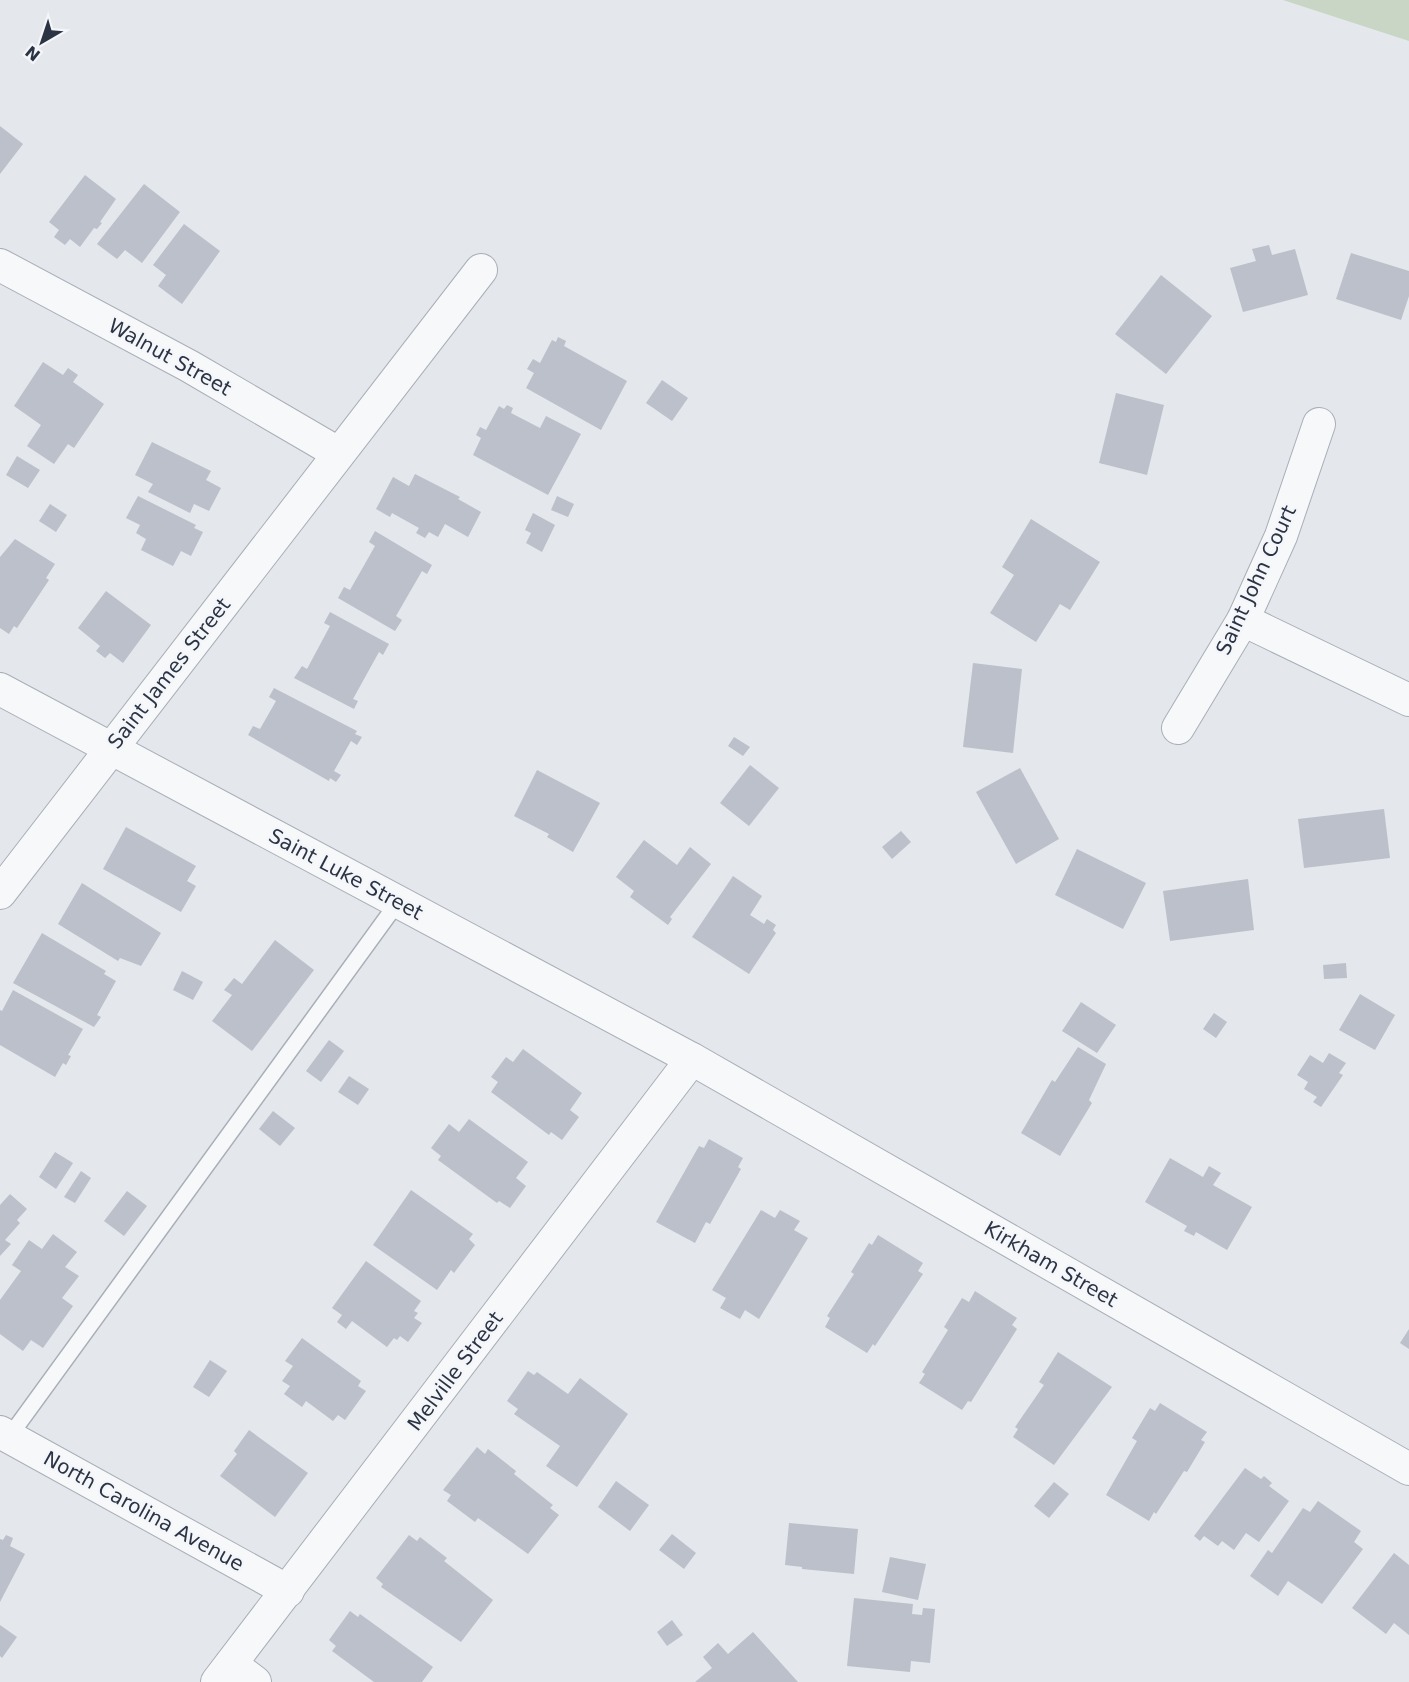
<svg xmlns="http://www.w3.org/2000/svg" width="1409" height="1682" font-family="'DejaVu Sans',sans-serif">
  <rect width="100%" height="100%" fill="#e4e7ec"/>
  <polygon fill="#c9d6c5" points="1283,0 1409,0 1409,41"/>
  <g fill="#bbc0ca">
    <polygon points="0,126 23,144 0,174"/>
    <polygon points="85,175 116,199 100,222 102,223 97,229 94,228 80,247 70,239 65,245 54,237 59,230 49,222"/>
    <polygon points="144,184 180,212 142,263 125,250 117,259 97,244"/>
    <polygon points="184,224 220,251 182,304 158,286 166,275 153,265"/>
    <polygon points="1269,245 1272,255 1295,249 1308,295 1243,312 1230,268 1256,261 1252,249"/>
    <polygon points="1351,253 1409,271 1409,296 1401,320 1336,299"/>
    <polygon points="1161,275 1212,316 1166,374 1115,334"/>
    <polygon points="558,337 566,341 564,346 627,381 601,430 526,388 534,373 527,369 533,359 540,363 552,340 556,342"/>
    <polygon points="43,362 63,375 68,368 78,375 73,382 104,404 74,448 68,444 54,464 27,446 41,425 14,406"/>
    <polygon points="662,380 688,398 672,421 646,403"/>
    <polygon points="1116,393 1164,405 1147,475 1099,463"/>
    <polygon points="507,405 513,408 511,413 540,428 546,416 581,434 548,495 473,455 481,438 476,435 480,427 486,430 499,406 504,409"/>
    <polygon points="152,442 211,471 206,480 221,488 209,511 194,504 190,513 148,492 153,484 135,475"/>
    <polygon points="17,456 40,470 28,488 6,475"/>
    <polygon points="415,474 460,497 458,499 481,512 468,537 445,524 438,537 429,532 425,538 416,533 419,528 392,513 390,517 376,509 393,477 409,486"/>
    <polygon points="138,496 196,525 194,528 203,532 191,556 181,551 173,566 141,550 146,539 136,533 140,525 126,518"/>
    <polygon points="557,496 574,504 568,517 551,510"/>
    <polygon points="50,504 67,515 56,532 39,521"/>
    <polygon points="533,513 555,525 542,552 526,543 531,533 525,530"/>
    <polygon points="1031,519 1100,562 1070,610 1060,604 1036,642 990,613 1014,575 1002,567"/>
    <polygon points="375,531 432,565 427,574 422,571 396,616 402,620 395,631 338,598 344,587 350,590 375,546 369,542"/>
    <polygon points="15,539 55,564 46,578 49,580 17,628 14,626 9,634 0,628 0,557"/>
    <polygon points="106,591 151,625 123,663 110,653 105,658 96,651 100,646 78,628"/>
    <polygon points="330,612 389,644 383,655 379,652 353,699 358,701 354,709 294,678 302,666 307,669 330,626 324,623"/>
    <polygon points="973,663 1022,669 1013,753 963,747"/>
    <polygon points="274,688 357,731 355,734 362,737 357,745 351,741 334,771 341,775 336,782 330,778 329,781 248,735 253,726 260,729 276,701 269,697"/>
    <polygon points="734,737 750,747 743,756 728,746"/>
    <polygon points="750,765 779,788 749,826 720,803"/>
    <polygon points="1020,768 1059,839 1016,864 976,792"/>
    <polygon points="537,770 600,803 573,852 547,837 549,834 514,816"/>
    <polygon points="1384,809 1390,858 1304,868 1298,819"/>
    <polygon points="126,827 196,866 187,881 196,886 181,912 103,869"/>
    <polygon points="901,831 911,842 892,859 882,847"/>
    <polygon points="644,840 677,865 690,847 711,864 670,917 672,919 668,925 630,897 634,891 616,877"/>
    <polygon points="1077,849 1146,883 1123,929 1055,895"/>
    <polygon points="733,876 762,896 750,915 764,924 767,919 776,925 773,930 776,933 749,974 692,937"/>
    <polygon points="1248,879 1254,930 1170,941 1163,891"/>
    <polygon points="82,883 161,933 141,966 120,958 118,961 58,924"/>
    <polygon points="42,933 106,971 104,974 116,981 97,1015 101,1017 94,1027 13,983"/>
    <polygon points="275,940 314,970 252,1051 212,1021 232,995 224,990 234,978 242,984"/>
    <polygon points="1346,963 1347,978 1324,979 1323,965"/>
    <polygon points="182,971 203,982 193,1000 173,990"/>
    <polygon points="13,990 83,1029 68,1055 71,1056 66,1065 63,1063 55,1077 0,1045 0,1010 2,1011"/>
    <polygon points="1360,994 1395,1015 1375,1050 1339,1030"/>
    <polygon points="1081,1002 1116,1025 1097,1053 1062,1031"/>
    <polygon points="1214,1013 1227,1022 1216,1038 1203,1029"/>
    <polygon points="329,1040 344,1051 321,1082 306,1071"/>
    <polygon points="1078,1047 1106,1064 1089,1100 1092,1103 1060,1156 1021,1133 1052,1080 1055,1082"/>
    <polygon points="523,1049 582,1093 570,1110 579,1117 562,1140 551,1132 549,1135 491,1092 498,1082 491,1077 506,1057 513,1062"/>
    <polygon points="1329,1053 1346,1063 1339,1073 1343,1075 1321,1107 1313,1102 1317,1097 1304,1089 1308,1082 1297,1075 1310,1055 1323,1063"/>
    <polygon points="349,1076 369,1089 358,1105 338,1092"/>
    <polygon points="273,1111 295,1128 280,1146 259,1129"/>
    <polygon points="469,1119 528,1162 516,1178 526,1186 510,1208 499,1201 497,1203 438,1160 441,1156 431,1148 449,1124 459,1132"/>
    <polygon points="709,1139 743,1158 738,1167 741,1169 710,1224 706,1222 695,1243 656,1222 699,1146 704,1148"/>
    <polygon points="55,1152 73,1163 56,1189 39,1177"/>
    <polygon points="1170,1158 1203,1177 1209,1166 1221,1173 1213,1185 1252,1207 1227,1250 1196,1232 1194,1236 1184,1231 1187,1226 1145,1202"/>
    <polygon points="81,1171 91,1178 75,1203 64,1197"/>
    <polygon points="411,1190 473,1234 469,1239 475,1245 454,1273 451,1270 437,1290 373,1245"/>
    <polygon points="127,1191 147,1206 124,1236 104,1221"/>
    <polygon points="10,1194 27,1209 17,1220 20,1223 5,1240 11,1244 0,1256 0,1205"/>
    <polygon points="761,1210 775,1218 780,1210 800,1221 794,1230 808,1238 759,1319 745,1310 740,1319 720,1308 726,1298 712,1290"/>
    <polygon points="53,1234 77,1252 65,1267 79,1276 62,1298 73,1306 43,1348 31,1340 23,1351 0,1334 0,1300 21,1271 12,1265 29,1240 42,1249"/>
    <polygon points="878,1235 923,1263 918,1271 923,1274 875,1346 873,1344 867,1353 825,1327 830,1318 827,1316 854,1274 851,1272 869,1243 872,1245"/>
    <polygon points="366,1261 421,1301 414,1311 418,1313 414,1318 422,1323 408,1342 400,1336 397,1340 394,1338 387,1347 352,1321 346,1329 337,1322 342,1315 332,1308"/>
    <polygon points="975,1291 1017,1318 1012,1325 1017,1329 971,1402 968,1401 962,1410 919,1383 925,1374 922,1372 948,1330 944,1327 962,1298 969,1302"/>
    <polygon points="1409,1329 1409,1349 1400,1343"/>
    <polygon points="302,1338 361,1381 358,1386 366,1391 345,1420 338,1415 333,1421 306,1401 302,1407 284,1394 290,1386 282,1381 293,1366 285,1361"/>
    <polygon points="1058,1352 1112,1387 1054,1465 1013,1437 1018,1429 1015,1427 1044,1385 1039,1382"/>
    <polygon points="210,1360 227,1371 209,1397 193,1387"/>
    <polygon points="528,1371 534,1375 537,1372 568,1394 580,1378 628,1414 577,1487 546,1466 560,1446 514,1414 518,1409 507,1401"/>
    <polygon points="1160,1403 1207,1432 1201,1440 1205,1442 1187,1472 1184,1471 1156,1514 1154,1512 1149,1521 1106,1495 1137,1441 1132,1438 1150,1408 1155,1411"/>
    <polygon points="249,1430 308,1473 275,1517 220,1476 237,1454 234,1451"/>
    <polygon points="477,1447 485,1454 488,1449 516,1471 514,1474 553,1505 550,1508 559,1515 528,1554 478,1518 475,1522 447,1501 451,1495 443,1490"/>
    <polygon points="1245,1468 1261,1479 1264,1476 1272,1483 1269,1486 1289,1501 1259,1542 1246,1533 1234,1550 1222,1541 1218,1546 1204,1536 1200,1541 1194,1536"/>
    <polygon points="616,1481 649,1505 630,1531 598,1507"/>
    <polygon points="1054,1482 1069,1494 1049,1518 1034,1506"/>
    <polygon points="1318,1501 1361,1531 1354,1542 1363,1549 1322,1604 1288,1581 1278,1596 1250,1576 1268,1550 1272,1553 1303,1508 1310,1512"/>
    <polygon points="789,1523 858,1529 854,1574 802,1569 802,1567 785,1565"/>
    <polygon points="672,1534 696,1553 684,1569 659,1550"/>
    <polygon points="6,1535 13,1538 10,1546 25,1554 0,1602 0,1539 3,1540"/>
    <polygon points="409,1535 417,1541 420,1537 447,1558 444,1561 493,1600 461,1642 381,1587 383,1584 376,1578"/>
    <polygon points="1394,1553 1409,1565 1409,1635 1394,1623 1386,1634 1352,1608"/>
    <polygon points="890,1557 926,1564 918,1600 882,1592"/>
    <polygon points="854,1598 913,1604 912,1614 922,1615 923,1608 935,1609 930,1663 911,1661 910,1672 847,1666"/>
    <polygon points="350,1611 358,1617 360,1614 433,1667 422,1682 374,1682 332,1651 336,1646 329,1640"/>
    <polygon points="672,1620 683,1635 667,1646 657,1632"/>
    <polygon points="0,1625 17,1637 2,1658 0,1656"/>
    <polygon points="753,1632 798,1682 695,1682 712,1668 703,1657 718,1643 728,1654"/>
  </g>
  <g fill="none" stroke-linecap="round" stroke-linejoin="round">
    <defs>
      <polyline id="service" points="9,1437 398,902"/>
      <g id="minor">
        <polyline points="0,265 189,366 338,453"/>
        <polyline points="1243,620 1409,700"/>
        <polyline points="0,689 692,1059 1409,1469"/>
        <polyline points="1178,728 1243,620 1281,536 1319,424"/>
        <polyline points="0,893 481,270"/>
        <polyline points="0,1432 288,1591"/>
        <polyline points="231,1664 255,1682"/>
        <polyline points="217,1682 692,1059"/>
      </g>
    </defs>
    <use href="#service" stroke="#a9aeb7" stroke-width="18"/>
    <use href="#minor" stroke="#a9aeb7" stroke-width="34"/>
    <use href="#service" stroke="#f7f8fa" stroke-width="15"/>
    <use href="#minor" stroke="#f7f8fa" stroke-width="32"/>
  </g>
  <g text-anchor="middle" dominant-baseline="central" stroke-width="5" stroke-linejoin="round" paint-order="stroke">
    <g font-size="20" fill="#2b3445" stroke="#f4f6f9">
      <text transform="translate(170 357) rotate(29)">Walnut Street</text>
      <text transform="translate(1256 580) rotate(-65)">Saint John Court</text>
      <text transform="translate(169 673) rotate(-52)">Saint James Street</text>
      <text transform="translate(346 874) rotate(28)">Saint Luke Street</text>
      <text transform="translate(1051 1264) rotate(30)">Kirkham Street</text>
      <text transform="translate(455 1371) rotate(-53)">Melville Street</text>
      <text transform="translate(144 1511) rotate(29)">North Carolina Avenue</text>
    </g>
  </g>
  <g transform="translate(42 42) rotate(219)" stroke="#f4f6f9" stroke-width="4.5" paint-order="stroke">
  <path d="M0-4.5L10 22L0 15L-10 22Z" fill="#2b3445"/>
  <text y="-9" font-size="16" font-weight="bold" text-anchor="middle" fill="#2b3445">N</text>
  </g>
</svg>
